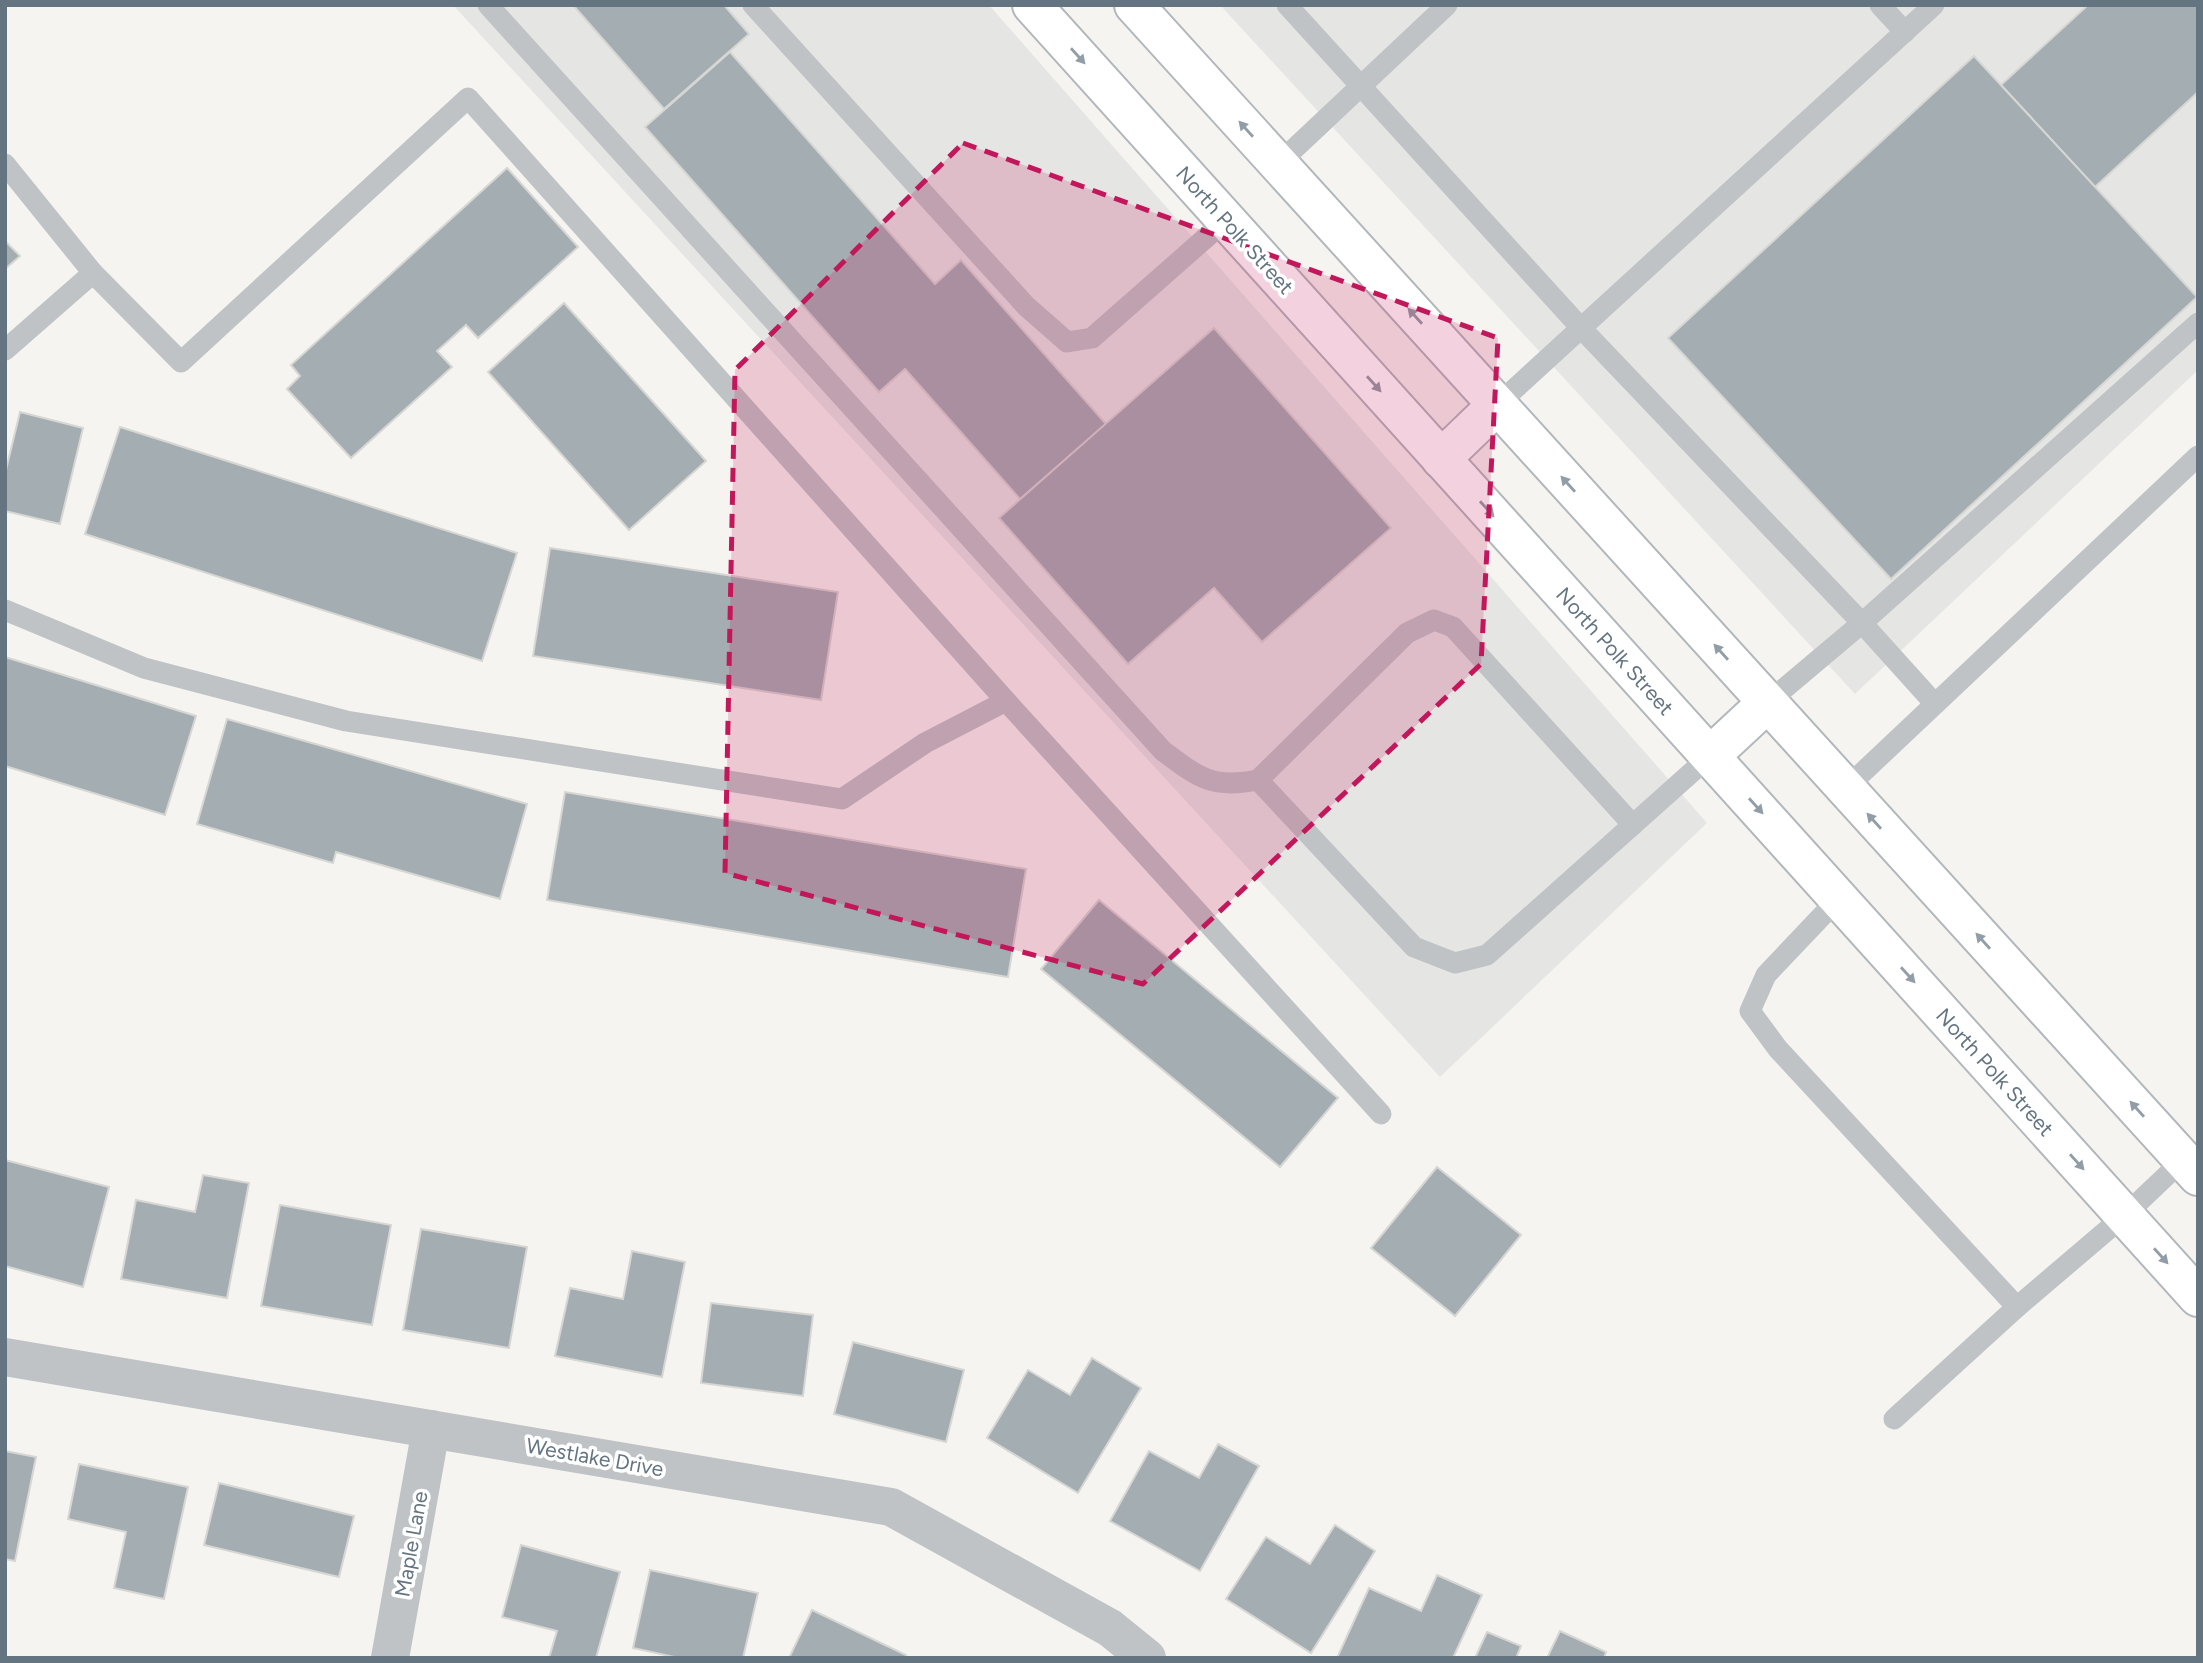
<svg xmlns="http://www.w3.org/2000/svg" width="2203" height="1663" font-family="Figtree,sans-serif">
  <rect width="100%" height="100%" fill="#f5f4f0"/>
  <g fill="#e5e6e4">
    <polygon points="453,5 989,5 1707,823 1440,1077"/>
    <polygon points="1220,5 2198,5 2198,370 1855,694"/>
  </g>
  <g fill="#a4adb2" stroke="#d6d6d3" stroke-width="2">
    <polygon points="573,5 724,5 749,34 664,109"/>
    <polygon points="2088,5 2198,5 2198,92 2095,187 2001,85"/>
    <polygon points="730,52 935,284 961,260 1106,424 1020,499 905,369 879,392 645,127"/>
    <polygon points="1974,56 2197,297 1891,579 1668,338"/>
    <polygon points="507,168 578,247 478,338 466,325 437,351 452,367 351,458 287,389 300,376 291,365"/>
    <polygon points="5,241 20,256 5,269"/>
    <polygon points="564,303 706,461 629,530 488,372"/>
    <polygon points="1214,328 1391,528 1262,642 1214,588 1128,664 999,518"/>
    <polygon points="20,412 83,428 60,524 5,511 5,474"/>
    <polygon points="120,427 517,553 482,661 85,534"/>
    <polygon points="550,548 838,592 821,700 533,656"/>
    <polygon points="5,657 196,716 165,815 5,766"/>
    <polygon points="227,719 527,804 500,899 336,852 333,863 197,824"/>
    <polygon points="565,792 1026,869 1008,977 547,900"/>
    <polygon points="1099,900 1338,1098 1280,1167 1041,969"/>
    <polygon points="5,1160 109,1187 83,1287 5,1266"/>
    <polygon points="1437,1167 1521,1235 1455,1316 1371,1248"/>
    <polygon points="203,1175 249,1183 227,1298 121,1279 136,1200 195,1212"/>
    <polygon points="280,1205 391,1225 372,1325 261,1306"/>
    <polygon points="421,1229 527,1247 509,1348 403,1330"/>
    <polygon points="632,1251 685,1262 662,1377 555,1356 570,1288 623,1299"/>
    <polygon points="711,1303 813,1315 803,1396 701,1383"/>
    <polygon points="853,1342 964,1370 946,1442 834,1414"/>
    <polygon points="1092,1358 1141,1388 1078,1493 987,1438 1028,1370 1070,1395"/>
    <polygon points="1218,1444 1259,1466 1200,1571 1110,1521 1149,1451 1199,1478"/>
    <polygon points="5,1451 36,1457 15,1561 5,1559"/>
    <polygon points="79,1464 188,1487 164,1599 114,1588 126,1532 68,1519"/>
    <polygon points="219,1483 354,1516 339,1577 204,1545"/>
    <polygon points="1335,1525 1375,1551 1311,1653 1226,1599 1266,1537 1310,1564"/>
    <polygon points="521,1545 620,1572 596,1658 549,1658 557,1631 502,1617"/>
    <polygon points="650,1570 758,1593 743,1658 679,1658 633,1648"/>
    <polygon points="1437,1575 1482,1595 1453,1658 1337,1658 1369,1588 1421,1611"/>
    <polygon points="812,1610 906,1655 905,1658 789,1658"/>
    <polygon points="1560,1631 1606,1652 1604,1658 1547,1658"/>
    <polygon points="1487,1632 1521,1646 1516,1658 1475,1658"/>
  </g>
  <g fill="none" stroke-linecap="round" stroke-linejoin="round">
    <defs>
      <g id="secondary">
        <polyline points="1032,5 2198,1297"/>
        <polyline points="1134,5 2198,1176"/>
        <polyline points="1441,459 1497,405"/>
        <polyline points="1710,756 1767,703"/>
      </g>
    </defs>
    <use href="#secondary" stroke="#b2b7bb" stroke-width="42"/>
    <g stroke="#bfc3c6" stroke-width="21">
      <path d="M488,5l675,746c36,27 49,38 95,29l156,167 41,16 32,-8 223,-199"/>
      <polyline points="753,5 1026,306 1067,342 1092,338 1226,220"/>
      <polyline points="1287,5 1581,328 1862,623 2198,323"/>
      <polyline points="1880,5 1905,32"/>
      <polyline points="5,164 93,273 181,362 468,98 1006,701 1381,1114"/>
      <polyline points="1278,164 1447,5"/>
      <polyline points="5,350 93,273"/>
      <polyline points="1497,405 1934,5"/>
      <polyline points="5,610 144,668 346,721 842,799 925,743 1006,701"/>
      <polyline points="1767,703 1862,623 1935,704"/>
      <polyline points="1258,780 1407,633 1434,620 1453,627 1633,825"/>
      <polyline points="1845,789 2198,456"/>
      <polyline points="1839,898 1766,975 1750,1011 1778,1049 2017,1307 2125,1215 2183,1160"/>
      <polyline points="1894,1419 2017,1307"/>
    </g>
    <g stroke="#bfc3c6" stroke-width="38">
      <polyline points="5,1357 891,1507 1110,1628 1147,1658"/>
      <polyline points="390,1658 431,1429"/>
    </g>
    <use href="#secondary" stroke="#fff" stroke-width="38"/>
  </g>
  <defs><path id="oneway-solid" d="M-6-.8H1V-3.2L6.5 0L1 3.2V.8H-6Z" transform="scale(1.75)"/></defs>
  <g fill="#929ea7">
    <use href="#oneway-solid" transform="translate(1078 56) rotate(48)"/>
    <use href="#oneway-solid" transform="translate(1246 129) rotate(-132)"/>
    <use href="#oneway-solid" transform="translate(1415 316) rotate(-132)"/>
    <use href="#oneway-solid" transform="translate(1374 384) rotate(48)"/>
    <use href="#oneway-solid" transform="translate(1568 484) rotate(-132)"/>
    <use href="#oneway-solid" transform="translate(1487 509) rotate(48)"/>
    <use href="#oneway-solid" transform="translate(1721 652) rotate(-132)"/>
    <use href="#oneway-solid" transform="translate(1756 806) rotate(48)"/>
    <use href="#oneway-solid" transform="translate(1874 821) rotate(-132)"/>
    <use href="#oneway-solid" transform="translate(1983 941) rotate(-132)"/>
    <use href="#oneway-solid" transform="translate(1908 975) rotate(48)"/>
    <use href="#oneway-solid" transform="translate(2137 1109) rotate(-132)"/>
    <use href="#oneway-solid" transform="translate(2077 1162) rotate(48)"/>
    <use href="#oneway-solid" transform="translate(2161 1256) rotate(48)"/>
  </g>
  <path fill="#c2185b" fill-opacity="0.2" stroke="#c2185b" stroke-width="5" stroke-dasharray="14 9" stroke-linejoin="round" d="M963,143l535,195 -17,326 -338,320 -418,-111 10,-503z"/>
  <g text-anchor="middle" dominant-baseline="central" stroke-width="7" stroke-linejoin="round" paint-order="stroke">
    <g font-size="21" fill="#647581" stroke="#fff">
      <text transform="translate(1235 230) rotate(48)">North Polk Street</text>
      <text transform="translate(1615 651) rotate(48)">North Polk Street</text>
      <text transform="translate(1995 1072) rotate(48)">North Polk Street</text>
      <text transform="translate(595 1457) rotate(10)">Westlake Drive</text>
      <text transform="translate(411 1544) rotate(-80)">Maple Lane</text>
    </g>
  </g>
  <rect width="2203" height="1663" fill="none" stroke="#647581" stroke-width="14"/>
</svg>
